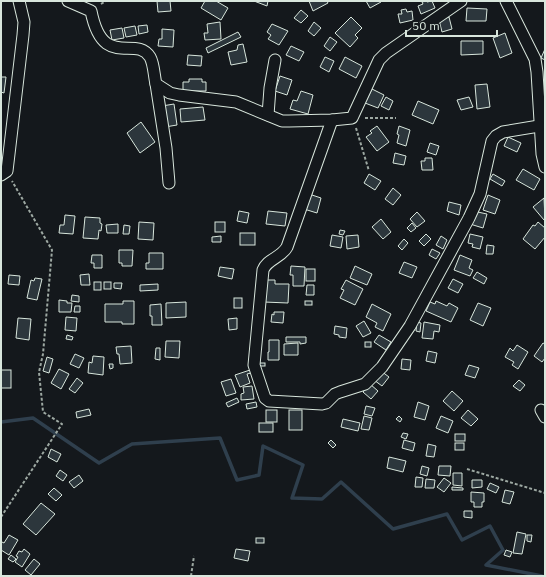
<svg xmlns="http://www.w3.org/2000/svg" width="546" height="577" font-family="'IBM Plex Sans',sans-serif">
  <rect width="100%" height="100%" fill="#14181c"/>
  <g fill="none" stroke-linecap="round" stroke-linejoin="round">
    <polyline stroke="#2f3f4d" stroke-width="3.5" points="1,422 33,418 99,463 132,444 220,438 237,480 259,475 263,446 303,465 292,498 322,499 341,482 393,529 447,514 462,540 490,526 503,550 486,565 542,576"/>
  </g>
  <g fill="#2c363c" stroke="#d8e6dc">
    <polygon points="157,1 170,1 171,11 158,12"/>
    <polygon points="205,1 216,1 228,8 221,20 201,8"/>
    <polygon points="254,1 268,1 267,6"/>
    <polygon points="309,1 327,1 328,3 313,11"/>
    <polygon points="366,1 380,1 381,2 370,8"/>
    <polygon points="426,1 427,2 432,1 435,8 421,14 418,6 423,4 422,2"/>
    <polygon points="467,8 487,9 486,21 466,21"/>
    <polygon points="406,9 407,12 412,11 413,20 400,23 398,14 402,14 401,10"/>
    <polygon points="301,10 308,16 301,23 294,18"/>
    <polygon points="351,17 362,28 355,35 358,38 350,47 335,33"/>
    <polygon points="449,17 452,29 442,32 439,20"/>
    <polygon points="220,22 221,39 205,40 204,33 208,33 207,24"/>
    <polygon points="314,22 321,28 314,36 308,31"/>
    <polygon points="272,24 288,31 279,45 268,39 271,35 267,32"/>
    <polygon points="147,25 148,32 139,34 138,26"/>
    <polygon points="135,26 137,35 126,37 124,28"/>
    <polygon points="122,28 124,38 112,40 110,30"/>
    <polygon points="162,29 174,30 173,47 158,46 159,39 162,39"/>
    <polygon points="238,32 241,37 208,53 206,48"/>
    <polygon points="505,33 512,53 500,58 493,38"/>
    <polygon points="330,37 337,42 330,51 324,46"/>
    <polygon points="461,41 483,41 483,54 461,55"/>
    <polygon points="243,44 247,62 231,65 228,52 237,50 238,45"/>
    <polygon points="291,46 304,52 299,61 286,55"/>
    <polygon points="545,49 545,60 541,58"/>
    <polygon points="188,55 202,56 201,66 187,65"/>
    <polygon points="325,57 334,61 329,72 320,67"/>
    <polygon points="345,57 362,66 356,78 339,69"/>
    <polygon points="280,76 292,80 287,95 275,91"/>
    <polygon points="1,77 6,77 4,93 1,92"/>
    <polygon points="189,79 202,79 202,82 206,82 206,91 183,91 183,82 189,82"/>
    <polygon points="487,84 490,107 477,109 475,85"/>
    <polygon points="372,89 384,95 378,108 365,103"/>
    <polygon points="301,91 313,95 308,114 290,109 293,100 297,101"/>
    <polygon points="386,97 393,101 389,110 381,106"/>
    <polygon points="469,97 473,107 461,110 457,100"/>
    <polygon points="418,101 439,110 433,124 412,115"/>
    <polygon points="174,104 177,125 165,127 162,106"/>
    <polygon points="203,107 205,120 181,122 180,109"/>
    <polygon points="141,122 155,142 140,153 127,133"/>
    <polygon points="377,126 389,142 377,151 366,137 372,133 370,131"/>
    <polygon points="399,126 410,130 406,146 397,143 399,135 397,134"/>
    <polygon points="508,137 521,143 517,152 504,146"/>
    <polygon points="430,143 439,146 436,155 427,152"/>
    <polygon points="395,153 406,156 404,165 393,163"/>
    <polygon points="425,158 432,158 433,170 422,170 421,161 425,161"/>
    <polygon points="523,169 540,179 534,190 516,180"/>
    <polygon points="369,174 381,181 375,190 364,183"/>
    <polygon points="493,174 505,181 502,186 490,179"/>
    <polygon points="393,188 401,195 393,205 385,199"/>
    <polygon points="309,194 321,198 317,213 304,209"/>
    <polygon points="488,195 500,200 495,214 483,210"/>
    <polygon points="544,198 545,219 544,220 533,207"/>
    <polygon points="449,202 461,205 459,215 447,211"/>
    <polygon points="239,211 249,213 247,223 237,221"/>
    <polygon points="268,211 287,213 285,226 266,224"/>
    <polygon points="473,211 487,214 483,228 470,224"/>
    <polygon points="417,212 425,221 417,227 410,219"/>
    <polygon points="65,215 75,216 73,234 59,233 60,225 64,225"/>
    <polygon points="85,217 100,218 100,223 102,224 101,231 99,230 98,239 83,238"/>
    <polygon points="381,219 391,232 383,239 372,227"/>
    <polygon points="139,222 154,223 153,240 138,239"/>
    <rect x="215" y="222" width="10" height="10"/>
    <polygon points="538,222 545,228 545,237 535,249 523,239 533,225 535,226"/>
    <polygon points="412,223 416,228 411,232 407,228"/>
    <polygon points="118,224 118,233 107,233 106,225"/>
    <polygon points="124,225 130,226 129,234 123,234"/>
    <polygon points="340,230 345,231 343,235 339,234"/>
    <rect x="240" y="233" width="15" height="12"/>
    <polygon points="426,234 431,239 424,246 419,241"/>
    <polygon points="470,234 483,237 480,249 472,247 473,244 468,243"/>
    <polygon points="332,235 343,237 341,248 330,246"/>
    <polygon points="358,235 359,247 347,249 346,236"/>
    <polygon points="221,236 221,242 212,242 212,237"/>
    <polygon points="441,236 447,240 443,249 436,245"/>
    <polygon points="404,239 408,243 402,250 398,246"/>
    <polygon points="487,245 494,246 493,254 486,254"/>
    <polygon points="432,249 440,253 436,259 429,255"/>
    <polygon points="119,250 133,250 132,266 122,266 122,263 119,263"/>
    <polygon points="149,253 163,253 163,269 146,269 146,263 149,263"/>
    <polygon points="92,255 102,255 102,268 94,268 94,263 91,263"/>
    <polygon points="460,255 472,260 469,268 473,270 470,276 454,270"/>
    <polygon points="404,262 417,267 412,278 399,273"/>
    <polygon points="291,266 305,267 304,286 293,286 293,275 290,275"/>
    <polygon points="355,266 372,274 367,285 350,278"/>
    <polygon points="220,267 234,269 232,279 218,276"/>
    <rect x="306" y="269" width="9" height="12"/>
    <polygon points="477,272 487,278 484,284 473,278"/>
    <polygon points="89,274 90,285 81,285 80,275"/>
    <polygon points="9,275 20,276 19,285 8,284"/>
    <polygon points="35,278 42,279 37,300 27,298 31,280 34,281"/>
    <polygon points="453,279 463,284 458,293 448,288"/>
    <polygon points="264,280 275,280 275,284 289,284 288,303 264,302"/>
    <polygon points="346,280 363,289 355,305 340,298 344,290 341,289"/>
    <rect x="94" y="282" width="7" height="8"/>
    <rect x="104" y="282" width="7" height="7"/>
    <polygon points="114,283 122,283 121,289 114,288"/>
    <polygon points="158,284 158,290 140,291 140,285"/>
    <polygon points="307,285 314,285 314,295 306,295"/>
    <polygon points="72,295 79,296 79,302 71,301"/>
    <rect x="234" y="298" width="8" height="10"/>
    <polygon points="59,300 67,301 67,303 72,303 71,312 59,312"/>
    <polygon points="123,301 134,301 134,324 122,324 122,322 105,322 105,304 123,304"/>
    <rect x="305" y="301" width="7" height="4"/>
    <polygon points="436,301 447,306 449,303 458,308 451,322 426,311 430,302 435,304"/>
    <polygon points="186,302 186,317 166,318 166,303"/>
    <polygon points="478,303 491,308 483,326 470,320"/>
    <polygon points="161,304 162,325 152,325 152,316 150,316 150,305"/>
    <polygon points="372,304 391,314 383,331 375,327 377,323 366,317"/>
    <polygon points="75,306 80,306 80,312 74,312"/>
    <polygon points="274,312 284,312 283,323 271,322 272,314 274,315"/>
    <polygon points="66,317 77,318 76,331 65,330"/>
    <polygon points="18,318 31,319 29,340 16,338"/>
    <polygon points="237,318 237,329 229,330 228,319"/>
    <polygon points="364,321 371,333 363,337 356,326"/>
    <polygon points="417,322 421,323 420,332 416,331"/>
    <polygon points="424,322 440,325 439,332 434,331 433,339 422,338"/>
    <polygon points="335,326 347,328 346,338 339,337 339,335 334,334"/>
    <polygon points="67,335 73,337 72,340 66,339"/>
    <polygon points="379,335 391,342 386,350 374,342"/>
    <polygon points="286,337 306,337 306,343 300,344 300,342 286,342"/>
    <polygon points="269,340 279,340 279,360 268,360 268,352 269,352"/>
    <polygon points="166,341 180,341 179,358 165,357"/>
    <rect x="365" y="342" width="6" height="5"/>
    <polygon points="298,343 298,355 284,355 284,344"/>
    <polygon points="543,343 545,344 545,358 542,362 534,356"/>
    <polygon points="517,345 528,352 518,369 512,365 514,362 505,357 510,348 513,351"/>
    <polygon points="131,346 132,363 120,364 119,354 117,354 116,347"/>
    <polygon points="156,348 160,348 160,360 155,359"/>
    <polygon points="428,351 437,353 435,363 426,361"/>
    <polygon points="75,354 84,358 79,368 70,364"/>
    <polygon points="93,356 104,357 103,375 88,373 89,362 92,363"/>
    <polygon points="47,357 53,359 49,373 43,371"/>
    <polygon points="402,359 411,360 410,370 401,369"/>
    <rect x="259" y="363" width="6" height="3"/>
    <polygon points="109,364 113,364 113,368 110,369"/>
    <polygon points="469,365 479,368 475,378 465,375"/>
    <polygon points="59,369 69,374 61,389 51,383"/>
    <rect x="1" y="370" width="10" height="18"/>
    <polygon points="250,370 251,373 247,374 250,383 240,387 235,375"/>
    <polygon points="381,371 389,377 382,386 374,380"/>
    <polygon points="77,378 83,383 75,393 69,389"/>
    <polygon points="231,379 236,393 226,396 221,382"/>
    <polygon points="519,380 525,385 520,391 513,386"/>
    <polygon points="370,384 378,391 371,399 363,392"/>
    <polygon points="252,386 254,399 241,400 241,394 244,393 243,387"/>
    <polygon points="452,391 463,401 454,411 443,401"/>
    <polygon points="237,398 239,402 228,407 226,403"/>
    <polygon points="256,402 257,407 247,409 246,404"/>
    <polygon points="418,402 429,406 425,420 414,417"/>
    <polygon points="366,406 375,408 372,416 364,414"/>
    <polygon points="89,409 91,415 77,418 76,412"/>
    <rect x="266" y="410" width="11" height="12"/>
    <rect x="289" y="410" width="13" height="20"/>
    <polygon points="468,410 478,419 471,426 461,418"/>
    <polygon points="364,416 372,418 369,430 361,429"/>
    <polygon points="399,416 402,419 400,422 396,419"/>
    <polygon points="441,416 453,421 448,433 436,428"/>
    <polygon points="343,419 360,423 358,431 341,427"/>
    <rect x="259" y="423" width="14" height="9"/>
    <polygon points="403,433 408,434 406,439 401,437"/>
    <rect x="455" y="434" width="10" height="7"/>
    <polygon points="331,440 336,445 333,448 328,443"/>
    <polygon points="404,440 415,443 413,451 402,448"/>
    <rect x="455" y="443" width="9" height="7"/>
    <polygon points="428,444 436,446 434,457 426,456"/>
    <polygon points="51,449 61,454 57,462 48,457"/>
    <polygon points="389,457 406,461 403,472 387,468"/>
    <polygon points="422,466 429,468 427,476 420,474"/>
    <polygon points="439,466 451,466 450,476 438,475"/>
    <polygon points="60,470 67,475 63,481 56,476"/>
    <polygon points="453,473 462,473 462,486 453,485"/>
    <polygon points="79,475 83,481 74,488 69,482"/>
    <polygon points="416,477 423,478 422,487 415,487"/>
    <polygon points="444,478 451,483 444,492 437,487"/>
    <polygon points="426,479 435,480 434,488 425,488"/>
    <polygon points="472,480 482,480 482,487 472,488"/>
    <polygon points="490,483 499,487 496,493 487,489"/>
    <polygon points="452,487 463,488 463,490 452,490"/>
    <polygon points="54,488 62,495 56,501 48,494"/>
    <polygon points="505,490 514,492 510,504 502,502"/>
    <polygon points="471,492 484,493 484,502 482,502 482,507 474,507 474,502 471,502"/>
    <polygon points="41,503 55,514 36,535 23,524"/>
    <polygon points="464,511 472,511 472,518 464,517"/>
    <polygon points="517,532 526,534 522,554 513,553"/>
    <polygon points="9,535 18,540 9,555 1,550 1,543 2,542 4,543"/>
    <polygon points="527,535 532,535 531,542 527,541"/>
    <rect x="256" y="538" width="8" height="5"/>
    <polygon points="24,549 30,554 22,567 15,562 18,557 16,556 19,551 22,552"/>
    <polygon points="236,549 250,551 248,561 234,558"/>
    <polygon points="506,550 512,552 510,557 504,555"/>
    <polygon points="11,555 16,559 13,562 8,559"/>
    <polygon points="34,559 40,564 31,575 25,570"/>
  </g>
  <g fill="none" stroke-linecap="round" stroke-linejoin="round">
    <defs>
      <g id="minor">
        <path d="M68,1l23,10c12,60 44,23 59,46 4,7 4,19 6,27l14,9 9,2 57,7 46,19h7l43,-1 20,-2 27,-58 7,-7 75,-52"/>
        <polyline points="506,1 535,59 537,72 542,154 545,167"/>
        <polyline points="156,84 166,148 169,183"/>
        <polyline points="268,115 270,88 275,60"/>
        <path d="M332,120l-45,127c-6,11 -20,12 -24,23l-9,95 11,33 4,3 53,3 4,-1 9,-9 5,-2 25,-8 17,-17 28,-41 59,-108 11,-24 12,-53 4,-5 7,-4 36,-6"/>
        <polyline points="1,175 7,171 23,35 24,22 19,1"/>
        <polyline points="541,410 545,417"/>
      </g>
    </defs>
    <use href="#minor" stroke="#d8e6dc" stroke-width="13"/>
    <g stroke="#9da8a2" stroke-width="2" stroke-dasharray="3 2" stroke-linecap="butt">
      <polyline points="101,4 106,1"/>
      <polyline points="365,118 396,118"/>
      <polyline points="356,128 369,171"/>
      <polyline points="467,469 545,493"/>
      <polyline points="1,517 62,424 43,412 39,372 43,354 52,250 12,181"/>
      <polyline points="191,576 194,556"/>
    </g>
    <use href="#minor" stroke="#14181c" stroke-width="11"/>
  </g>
  <rect width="546" height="577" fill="none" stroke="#d8e6dc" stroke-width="4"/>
  <path d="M406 30v6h91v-6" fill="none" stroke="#d8e6dc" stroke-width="2"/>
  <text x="412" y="30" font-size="12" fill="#d8e6dc" stroke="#14181c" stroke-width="3" paint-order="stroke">50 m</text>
</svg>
